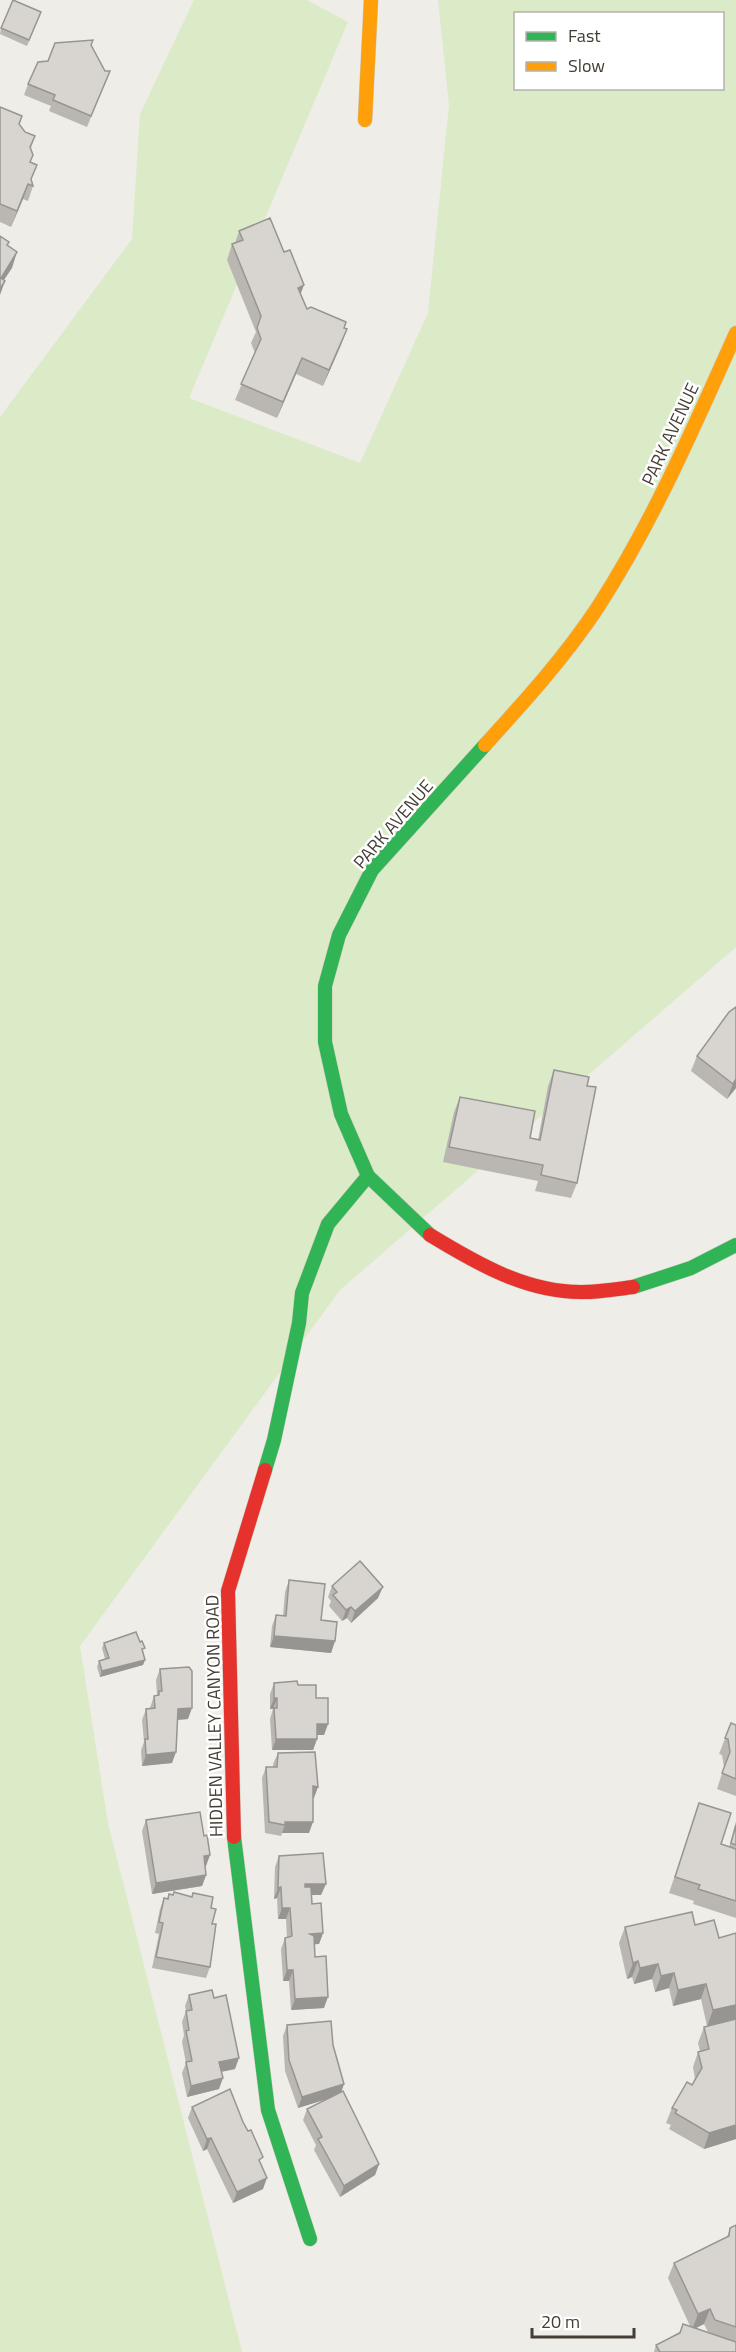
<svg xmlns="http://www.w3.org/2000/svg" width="736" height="2352" font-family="'Titillium Web',sans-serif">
  <rect width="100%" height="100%" fill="#eeede8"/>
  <path fill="#dbeac7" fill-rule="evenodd" d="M194,0h113l41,22 -159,376 171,65 68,-150 21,-208 -11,-105h298v947l-396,343 -260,356 28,177 134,529h-242v-1935l132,-178 8,-125zM516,14h206v74h-206z"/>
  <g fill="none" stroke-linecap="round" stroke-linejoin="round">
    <defs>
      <g id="fast">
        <polyline points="430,1235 368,1176 341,1114 325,1042 325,986 339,935 372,870 485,745"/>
        <polyline points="633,1287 691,1268 736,1245"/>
        <polyline points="265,1470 274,1440 299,1323 302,1293 328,1224 368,1176"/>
        <polyline points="234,1837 268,2110 310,2239"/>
      </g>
      <g id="slow">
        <polyline points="365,120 371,0"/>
        <path d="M485,745c40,-44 80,-88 113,-138 56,-87 96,-180 138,-274"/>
      </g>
      <g id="jam">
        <path d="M430,1235c46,28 97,58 153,57 17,0 34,-3 50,-5"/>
        <polyline points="234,1837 228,1591 265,1470"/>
      </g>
    </defs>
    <use href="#fast" stroke="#cecabe" stroke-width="15"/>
    <use href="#slow" stroke="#cecabe" stroke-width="15"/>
    <use href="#jam" stroke="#cecabe" stroke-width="15"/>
    <use href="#fast" stroke="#30b455" stroke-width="14"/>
    <use href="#slow" stroke="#ff9f0a" stroke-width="14"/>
    <use href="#jam" stroke="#e5322d" stroke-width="14"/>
  </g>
  <g fill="#bab7b3" fill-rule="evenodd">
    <polygon points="41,12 27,46 0,34 1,28"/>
    <polygon points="91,45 105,71 110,71 87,127 49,111 51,106 24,95 28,84"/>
    <polygon points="0,107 22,116 19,125 25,132 35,136 31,148 31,180 33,186 28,201 23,199 11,227 0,222"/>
    <polygon points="239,231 301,294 307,309 347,329 323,386 296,374 277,418 235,400 255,353 251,343 256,332 227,260 232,244 235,243"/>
    <polygon points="736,1007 736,1088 727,1099 691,1071 697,1056"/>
    <polygon points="554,1070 587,1086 577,1183 571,1198 535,1191 538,1181 443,1162 454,1112 460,1097 530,1138 538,1140 548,1086"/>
    <polygon points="289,1580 321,1620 335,1641 331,1653 270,1647 272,1626 276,1615 283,1616 285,1592"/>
    <polygon points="332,1586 378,1598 351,1623 347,1618 342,1621 329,1606 331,1601 328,1597"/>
    <polygon points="104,1643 143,1653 145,1660 143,1665 100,1677 97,1667 99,1661 105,1659 102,1648"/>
    <polygon points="160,1669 188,1719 178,1720 172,1763 142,1766 141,1750 144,1742 142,1720 146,1709 150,1708 154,1696 157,1695 156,1680"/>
    <polygon points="274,1683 298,1685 316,1698 328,1724 324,1735 317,1735 317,1739 313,1750 272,1750 270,1719 273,1709 270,1709 270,1694"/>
    <polygon points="731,1723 736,1725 736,1796 717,1789 724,1767 722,1755 719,1754"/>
    <polygon points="278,1753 314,1798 313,1798 309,1833 282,1833 281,1836 265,1833 262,1778 266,1767 273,1767 273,1764"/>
    <polygon points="699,1803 721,1844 729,1847 736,1821 736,1918 693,1904 694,1901 669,1893"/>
    <polygon points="146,1820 204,1836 210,1855 205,1866 206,1875 202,1886 152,1894 142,1831"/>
    <polygon points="279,1856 321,1895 312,1895 312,1904 323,1933 319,1944 314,1944 315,1957 324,2008 291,2010 289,1981 283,1981 281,1949 285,1938 287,1937 286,1919 278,1919 277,1898 274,1899 275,1867"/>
    <polygon points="174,1892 211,1908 212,1924 210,1967 206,1978 152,1968 159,1934 155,1933 160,1909 164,1898 167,1899 169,1894 173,1895"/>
    <polygon points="695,1925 719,1938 736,1933 736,2139 704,2149 669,2129 671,2125 666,2123 672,2108 692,2085 695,2079 693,2067 698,2052 700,2051 698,2043 704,2027 734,2019 707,2026 701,1999 673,2006 669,1988 655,1992 652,1979 634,1984 632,1977 627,1979 619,1943 625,1927"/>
    <polygon points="189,1995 214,1998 235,2069 221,2072 219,2089 187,2097 182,2073 186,2063 182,2042 184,2035 182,2022 186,2011 185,2006"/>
    <polygon points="287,2025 333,2045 344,2084 341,2093 379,2164 375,2175 340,2197 314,2150 316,2145 303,2120 307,2109 330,2098 298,2108 285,2071 283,2036"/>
    <polygon points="192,2107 263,2189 233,2203 207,2149 203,2151 188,2118"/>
    <path d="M736,2225v127h-82l2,-7 34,-19 -22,-48 6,-15 53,-26 3,-9zM704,2324l4,8 -12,-4z"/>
  </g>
  <g fill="#979592">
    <polygon points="28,184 23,199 11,227 17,211"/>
    <polygon points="17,252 12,268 0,286 1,278"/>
    <polygon points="5,281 0,295 0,289"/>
    <polygon points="304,285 298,301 298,288"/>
    <polygon points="347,329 341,345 323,386 329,370"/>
    <polygon points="302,358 296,374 277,418 283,402"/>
    <polygon points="736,1079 736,1088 727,1099 733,1084"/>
    <polygon points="383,1587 378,1598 351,1623 355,1611"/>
    <polygon points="351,1607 347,1618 342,1621 346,1610"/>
    <polygon points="274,1636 335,1641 331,1653 270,1647"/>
    <polygon points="145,1660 143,1665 100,1677 102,1671"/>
    <polygon points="274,1698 277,1698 273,1709 270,1709"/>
    <polygon points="192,1708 188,1719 174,1720 178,1709"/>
    <polygon points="317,1724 328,1724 324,1735 313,1735"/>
    <polygon points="276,1739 317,1739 313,1750 272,1750"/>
    <polygon points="176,1752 172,1763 142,1766 146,1755"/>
    <polygon points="313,1786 318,1787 314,1798 309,1797"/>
    <polygon points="285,1822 313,1822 309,1833 282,1833 285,1825"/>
    <polygon points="210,1855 206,1866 200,1867 204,1856"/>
    <polygon points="206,1875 202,1886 152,1894 156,1883"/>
    <polygon points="305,1884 326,1884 321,1895 301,1895"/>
    <polygon points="281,1887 277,1898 274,1899 278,1888"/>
    <polygon points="282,1908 290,1908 286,1919 278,1919"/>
    <polygon points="323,1933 319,1944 306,1945 310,1934"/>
    <polygon points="638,1961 632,1977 627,1979 633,1963"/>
    <polygon points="658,1964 652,1979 634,1984 640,1968"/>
    <polygon points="287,1970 293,1970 289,1981 283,1981"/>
    <polygon points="674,1973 669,1988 655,1992 661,1976"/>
    <polygon points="706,1984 701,1999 673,2006 678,1990"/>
    <polygon points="328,1997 324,2008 291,2010 295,1999"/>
    <polygon points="736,2005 736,2019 707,2026 713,2010"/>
    <polygon points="239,2058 235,2069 215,2073 219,2062"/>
    <polygon points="223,2078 219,2089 187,2097 191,2086"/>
    <polygon points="344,2084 340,2095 298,2108 302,2097"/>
    <polygon points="736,2125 736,2139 704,2149 709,2133"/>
    <polygon points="211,2138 207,2149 203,2151 207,2139"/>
    <polygon points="379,2164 375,2175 340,2197 344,2186"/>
    <polygon points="267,2178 263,2189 233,2203 237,2192"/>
    <polygon points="710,2309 704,2324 692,2330 698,2314"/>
  </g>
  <g fill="#d8d5d0" stroke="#979592" stroke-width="1.5">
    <polygon points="13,0 41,12 29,40 1,28"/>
    <polygon points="93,40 91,45 105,71 110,71 91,116 53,100 55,95 28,84 38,62 48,61 55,43"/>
    <polygon points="0,107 22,116 19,124 25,132 35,136 30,147 33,155 30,162 37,165 31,179 33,186 28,184 17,211 0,204"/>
    <polygon points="270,218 284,252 290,250 304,285 298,288 307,309 311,307 346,322 344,328 347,329 329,370 302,358 283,402 241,384 261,339 257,328 261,316 232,244 243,240 239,231"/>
    <polygon points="0,236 9,242 7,245 17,252 1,278 5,281 0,289"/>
    <polygon points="736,1007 736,1079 733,1084 697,1056 729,1012"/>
    <polygon points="554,1070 589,1077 587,1086 596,1087 577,1183 541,1175 543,1165 449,1147 460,1097 535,1111 530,1138 540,1140"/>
    <polygon points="360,1561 383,1587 355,1611 351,1607 346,1610 333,1595 337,1592 332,1586"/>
    <polygon points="289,1580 325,1584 321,1620 337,1622 335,1641 274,1636 276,1615 286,1616"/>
    <polygon points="136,1632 140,1642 142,1641 145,1648 142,1649 145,1660 102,1671 99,1661 109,1658 104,1643"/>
    <polygon points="189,1667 192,1671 192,1708 178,1709 176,1752 146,1755 145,1739 148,1739 146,1709 155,1708 154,1696 159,1695 159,1691 162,1691 160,1669"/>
    <polygon points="297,1681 298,1685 316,1685 316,1698 328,1698 328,1724 317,1724 317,1739 276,1739 274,1708 277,1708 277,1698 274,1698 274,1683"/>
    <polygon points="731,1723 736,1725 736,1779 722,1773 730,1752 728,1739 725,1738"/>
    <polygon points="315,1752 318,1787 313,1786 313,1822 285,1822 285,1825 269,1822 266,1767 277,1767 278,1753"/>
    <polygon points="699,1803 731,1813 721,1844 736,1849 736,1901 698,1889 700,1885 675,1877"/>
    <polygon points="200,1812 204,1836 207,1835 210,1855 204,1856 206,1875 156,1883 146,1820"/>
    <polygon points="736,1825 736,1845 731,1843"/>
    <polygon points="323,1853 326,1884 305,1884 305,1887 311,1887 312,1904 321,1903 323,1933 310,1934 314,1936 315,1957 326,1956 328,1997 295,1999 293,1970 287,1970 285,1938 292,1936 290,1908 282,1908 281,1887 278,1888 279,1856"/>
    <polygon points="174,1892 192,1897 193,1893 213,1897 211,1908 216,1909 212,1924 216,1924 210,1967 156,1957 163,1923 159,1922 164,1898 168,1899 169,1894 173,1895"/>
    <polygon points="692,1912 695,1925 714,1920 719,1938 736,1933 736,2005 713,2010 706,1984 678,1990 674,1973 661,1976 658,1964 640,1968 638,1961 633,1963 625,1927"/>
    <polygon points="212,1990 214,1998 226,1995 239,2058 219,2062 223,2078 191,2086 186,2062 192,2061 186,2031 189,2030 186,2011 192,2010 189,1995"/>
    <polygon points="736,2019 736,2125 709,2133 675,2113 677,2110 672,2108 687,2082 692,2085 702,2068 698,2052 709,2049 704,2027"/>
    <polygon points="331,2021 333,2045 344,2084 302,2097 289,2060 287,2025"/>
    <polygon points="230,2089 243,2122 248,2131 251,2130 263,2157 259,2160 267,2178 237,2192 211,2138 207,2139 192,2107"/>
    <polygon points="343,2091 379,2164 344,2186 318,2139 322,2137 307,2109"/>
    <polygon points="736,2225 736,2327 715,2320 710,2309 698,2314 674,2263 729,2236 730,2228"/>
    <polygon points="683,2324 736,2342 736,2352 660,2352 656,2345 680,2333"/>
  </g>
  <g text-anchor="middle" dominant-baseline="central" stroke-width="5" stroke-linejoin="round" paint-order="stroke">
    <g font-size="18" fill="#443e34" stroke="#fff">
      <text transform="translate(670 434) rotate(-65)">PARK AVENUE</text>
      <text transform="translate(393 824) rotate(-49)">PARK AVENUE</text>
      <text transform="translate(214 1716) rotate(-91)">HIDDEN VALLEY CANYON ROAD</text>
    </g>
  </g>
  <rect x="514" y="12" width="210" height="78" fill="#ffffff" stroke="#b4b2ae" stroke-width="1.5"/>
  <rect x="526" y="32" width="30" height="9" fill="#30b455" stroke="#b4b2ae" stroke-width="1.5"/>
  <text x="568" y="42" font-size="18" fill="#443e34">Fast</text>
  <rect x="526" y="62" width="30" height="9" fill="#ff9f0a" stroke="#b4b2ae" stroke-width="1.5"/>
  <text x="568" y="72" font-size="18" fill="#443e34">Slow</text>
  <path d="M532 2328v9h102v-9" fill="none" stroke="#443e34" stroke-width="3"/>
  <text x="541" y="2328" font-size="18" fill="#443e34" stroke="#ffffff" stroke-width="4.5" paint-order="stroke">20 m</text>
</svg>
